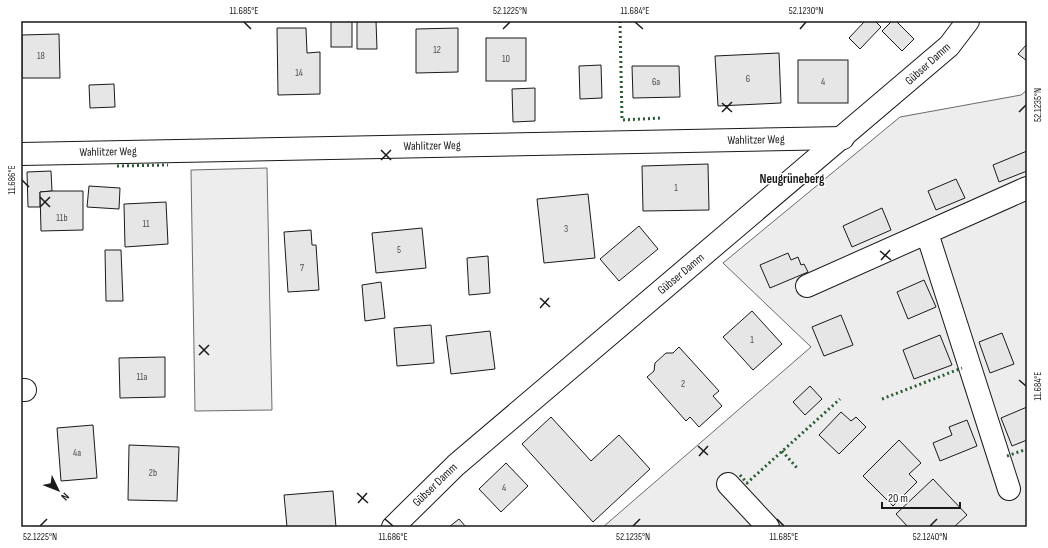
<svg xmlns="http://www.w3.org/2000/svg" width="1048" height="548" font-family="'Sofia Sans Condensed',sans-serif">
  <rect width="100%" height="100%" fill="#fff"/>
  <g fill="#ededed" stroke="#6a6a6a">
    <polygon points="1027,90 1027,527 603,527 811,347 723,263 900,117 1021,95"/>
    <polygon points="267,168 272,410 195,411 191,170"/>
  </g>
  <g fill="#e6e6e6" stroke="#1a1a1a">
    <rect x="331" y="21" width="21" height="26"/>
    <polygon points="357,21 376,21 377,49 357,49"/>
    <polygon points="865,21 875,21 881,27 860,49 849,38"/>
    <polygon points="892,21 896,21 914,39 902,51 882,31"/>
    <polygon points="277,28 306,28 307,53 320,52 320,94 278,95"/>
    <polygon points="458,28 458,72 416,73 416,29"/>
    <polygon points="59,34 60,78 22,78 22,35"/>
    <rect x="486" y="38" width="40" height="43"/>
    <polygon points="1027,44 1027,61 1018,54"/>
    <polygon points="779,53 781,103 718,106 715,56"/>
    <rect x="798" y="60" width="50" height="43"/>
    <polygon points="601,65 602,98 580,99 579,66"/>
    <polygon points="632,66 679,66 680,97 633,98"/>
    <polygon points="114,84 115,107 90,108 89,85"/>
    <polygon points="535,88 535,121 513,122 512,89"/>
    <polygon points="1027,151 1027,171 999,182 993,165"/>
    <polygon points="708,164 709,210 643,211 642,166"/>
    <polygon points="51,171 52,191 40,192 40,207 28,207 27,172"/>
    <polygon points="956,179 965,198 936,210 928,191"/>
    <polygon points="89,186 120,188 119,209 87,207"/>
    <polygon points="52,191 83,191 83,230 41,231 40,192"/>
    <polygon points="588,194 595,258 544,263 537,199"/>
    <polygon points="166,202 168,244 125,247 124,204"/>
    <polygon points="882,208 891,230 852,247 843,226"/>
    <polygon points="639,226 658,249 619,281 600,259"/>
    <polygon points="422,228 426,268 376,273 372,233"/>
    <polygon points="311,230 312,245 316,245 319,290 288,292 284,232"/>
    <polygon points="105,250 121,250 123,301 106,301"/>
    <polygon points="788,253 791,260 798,257 801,265 804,264 808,272 770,288 760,265"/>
    <polygon points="488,256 490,293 469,295 467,258"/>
    <polygon points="924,280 936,307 908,319 897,292"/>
    <polygon points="381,282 385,318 365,321 362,285"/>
    <polygon points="752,311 782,344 753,370 723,337"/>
    <polygon points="841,315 853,345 824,356 812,327"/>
    <polygon points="431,325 434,363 397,366 394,328"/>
    <polygon points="490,331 495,369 451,374 446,336"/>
    <polygon points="1002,333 1014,364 990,373 979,342"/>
    <polygon points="940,335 952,365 914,379 903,350"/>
    <polygon points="679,347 719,391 713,396 722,406 699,427 690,417 686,421 647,377 654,371 655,363 666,353 673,353"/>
    <polygon points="165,357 165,397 120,398 119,358"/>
    <polygon points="810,386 822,399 805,415 793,402"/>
    <polygon points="1027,407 1027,440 1012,446 1001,418"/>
    <polygon points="841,412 851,421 856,417 866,427 839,454 819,435"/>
    <polygon points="551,417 591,461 619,435 650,469 593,522 522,444"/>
    <polygon points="967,420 977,446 940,461 933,443 952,435 949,427"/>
    <polygon points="93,425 97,478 61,481 57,428"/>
    <polygon points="899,440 921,463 909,474 917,482 893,506 863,476"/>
    <polygon points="129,445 179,447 177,501 128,500"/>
    <polygon points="506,463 528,486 501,512 479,489"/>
    <polygon points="933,479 967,515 954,527 908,527 896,514"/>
    <polygon points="333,491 336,527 287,527 284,495"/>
    <polygon points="459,519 466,527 449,527"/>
  </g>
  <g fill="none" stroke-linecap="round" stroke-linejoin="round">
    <defs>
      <g id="minor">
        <polyline points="21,154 843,138"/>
        <polyline points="927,233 1009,489"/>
        <polyline points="807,286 1027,188"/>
        <polyline points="21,390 25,390"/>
        <polyline points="728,484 768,527"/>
        <polyline points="393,527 456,465 949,46 968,21"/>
      </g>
    </defs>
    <use href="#minor" stroke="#1a1a1a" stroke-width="24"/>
    <use href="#minor" stroke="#fff" stroke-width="22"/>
    <g stroke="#2b5a34" stroke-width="3" stroke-dasharray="2 3" stroke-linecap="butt">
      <polyline points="620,21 622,120 662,118"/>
      <polyline points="117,166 168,165"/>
      <polyline points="21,247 22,247"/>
      <polyline points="882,399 962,368"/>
      <polyline points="782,451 798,469"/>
      <polyline points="1007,456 1027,449"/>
      <polyline points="740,475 747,483 840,399"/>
    </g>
  </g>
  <path fill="none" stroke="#1a1a1a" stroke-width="1.5" d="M244,22l7,7M635,22l8,7M503,29l7,-7M800,29l6,-7M722,103l10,9M722,112l10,-10M1019,112l7,-7M381,150l10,10M381,160l10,-10M22,180l7,7M40,197l10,10M40,207l10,-10M880,251l11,9M881,260l9,-10M540,298l10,9M540,308l9,-10M199,345l10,10M199,355l10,-10M1019,380l7,6M698,446l10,9M699,456l9,-10M357,493l11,10M358,503l9,-10M385,519l8,7M777,519l7,7M40,526l7,-7M633,526l7,-7M930,526l7,-7"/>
  <g text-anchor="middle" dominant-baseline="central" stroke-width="3" stroke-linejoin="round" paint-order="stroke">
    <g font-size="10" fill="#4d4d4d">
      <text x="437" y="50">12</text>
      <text x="41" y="56">18</text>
      <text x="506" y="59">10</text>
      <text x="299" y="73">14</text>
      <text x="748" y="79">6</text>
      <text x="656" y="82">6a</text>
      <text x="823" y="82">4</text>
      <text x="676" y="188">1</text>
      <text x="62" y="218">11b</text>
      <text x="146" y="224">11</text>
      <text x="566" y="229">3</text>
      <text x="399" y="250">5</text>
      <text x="302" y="268">7</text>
      <text x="752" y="340">1</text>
      <text x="142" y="377">11a</text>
      <text x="683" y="384">2</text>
      <text x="77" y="453">4a</text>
      <text x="153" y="473">2b</text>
      <text x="504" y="488">4</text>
    </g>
    <g font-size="12" fill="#1a1a1a" stroke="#fff">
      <text transform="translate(928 64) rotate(-42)">Gübser Damm</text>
      <text transform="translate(756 140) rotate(-1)">Wahlitzer Weg</text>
      <text transform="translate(432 146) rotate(-1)">Wahlitzer Weg</text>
      <text transform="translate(108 152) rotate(-1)">Wahlitzer Weg</text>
      <text transform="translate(681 274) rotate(-40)">Gübser Damm</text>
      <text transform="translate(435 485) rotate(-44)">Gübser Damm</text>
    </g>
    <g font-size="13" font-weight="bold" fill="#1a1a1a" stroke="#fff">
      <text x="792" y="179">Neugrüneberg</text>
    </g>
  </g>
  <rect width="1048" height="548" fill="none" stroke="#ffffff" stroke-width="44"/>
  <g transform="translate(58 490) rotate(133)" stroke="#ffffff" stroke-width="3" paint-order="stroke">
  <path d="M0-3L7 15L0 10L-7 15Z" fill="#1a1a1a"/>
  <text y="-6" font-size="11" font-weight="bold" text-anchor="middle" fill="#1a1a1a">N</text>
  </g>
  <path d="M882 502v6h78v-6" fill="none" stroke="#1a1a1a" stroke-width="2"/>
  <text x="888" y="502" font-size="12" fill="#1a1a1a" stroke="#ffffff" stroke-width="3" paint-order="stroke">20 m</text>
  <rect x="22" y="22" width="1004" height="504" fill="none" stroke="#1a1a1a" stroke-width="1.5"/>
  <g font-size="10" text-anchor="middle" fill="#1a1a1a">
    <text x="244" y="14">11.685°E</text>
    <text x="510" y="14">52.1225°N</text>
    <text x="635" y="14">11.684°E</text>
    <text x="806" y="14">52.1230°N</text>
    <text transform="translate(1037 105) rotate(-90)" y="4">52.1235°N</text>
    <text transform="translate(11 180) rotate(-90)" y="4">11.686°E</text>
    <text transform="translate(1037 386) rotate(-90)" y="4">11.684°E</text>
    <text x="40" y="540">52.1225°N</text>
    <text x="393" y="540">11.686°E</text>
    <text x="633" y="540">52.1235°N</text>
    <text x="784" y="540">11.685°E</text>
    <text x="930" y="540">52.1240°N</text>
  </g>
</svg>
